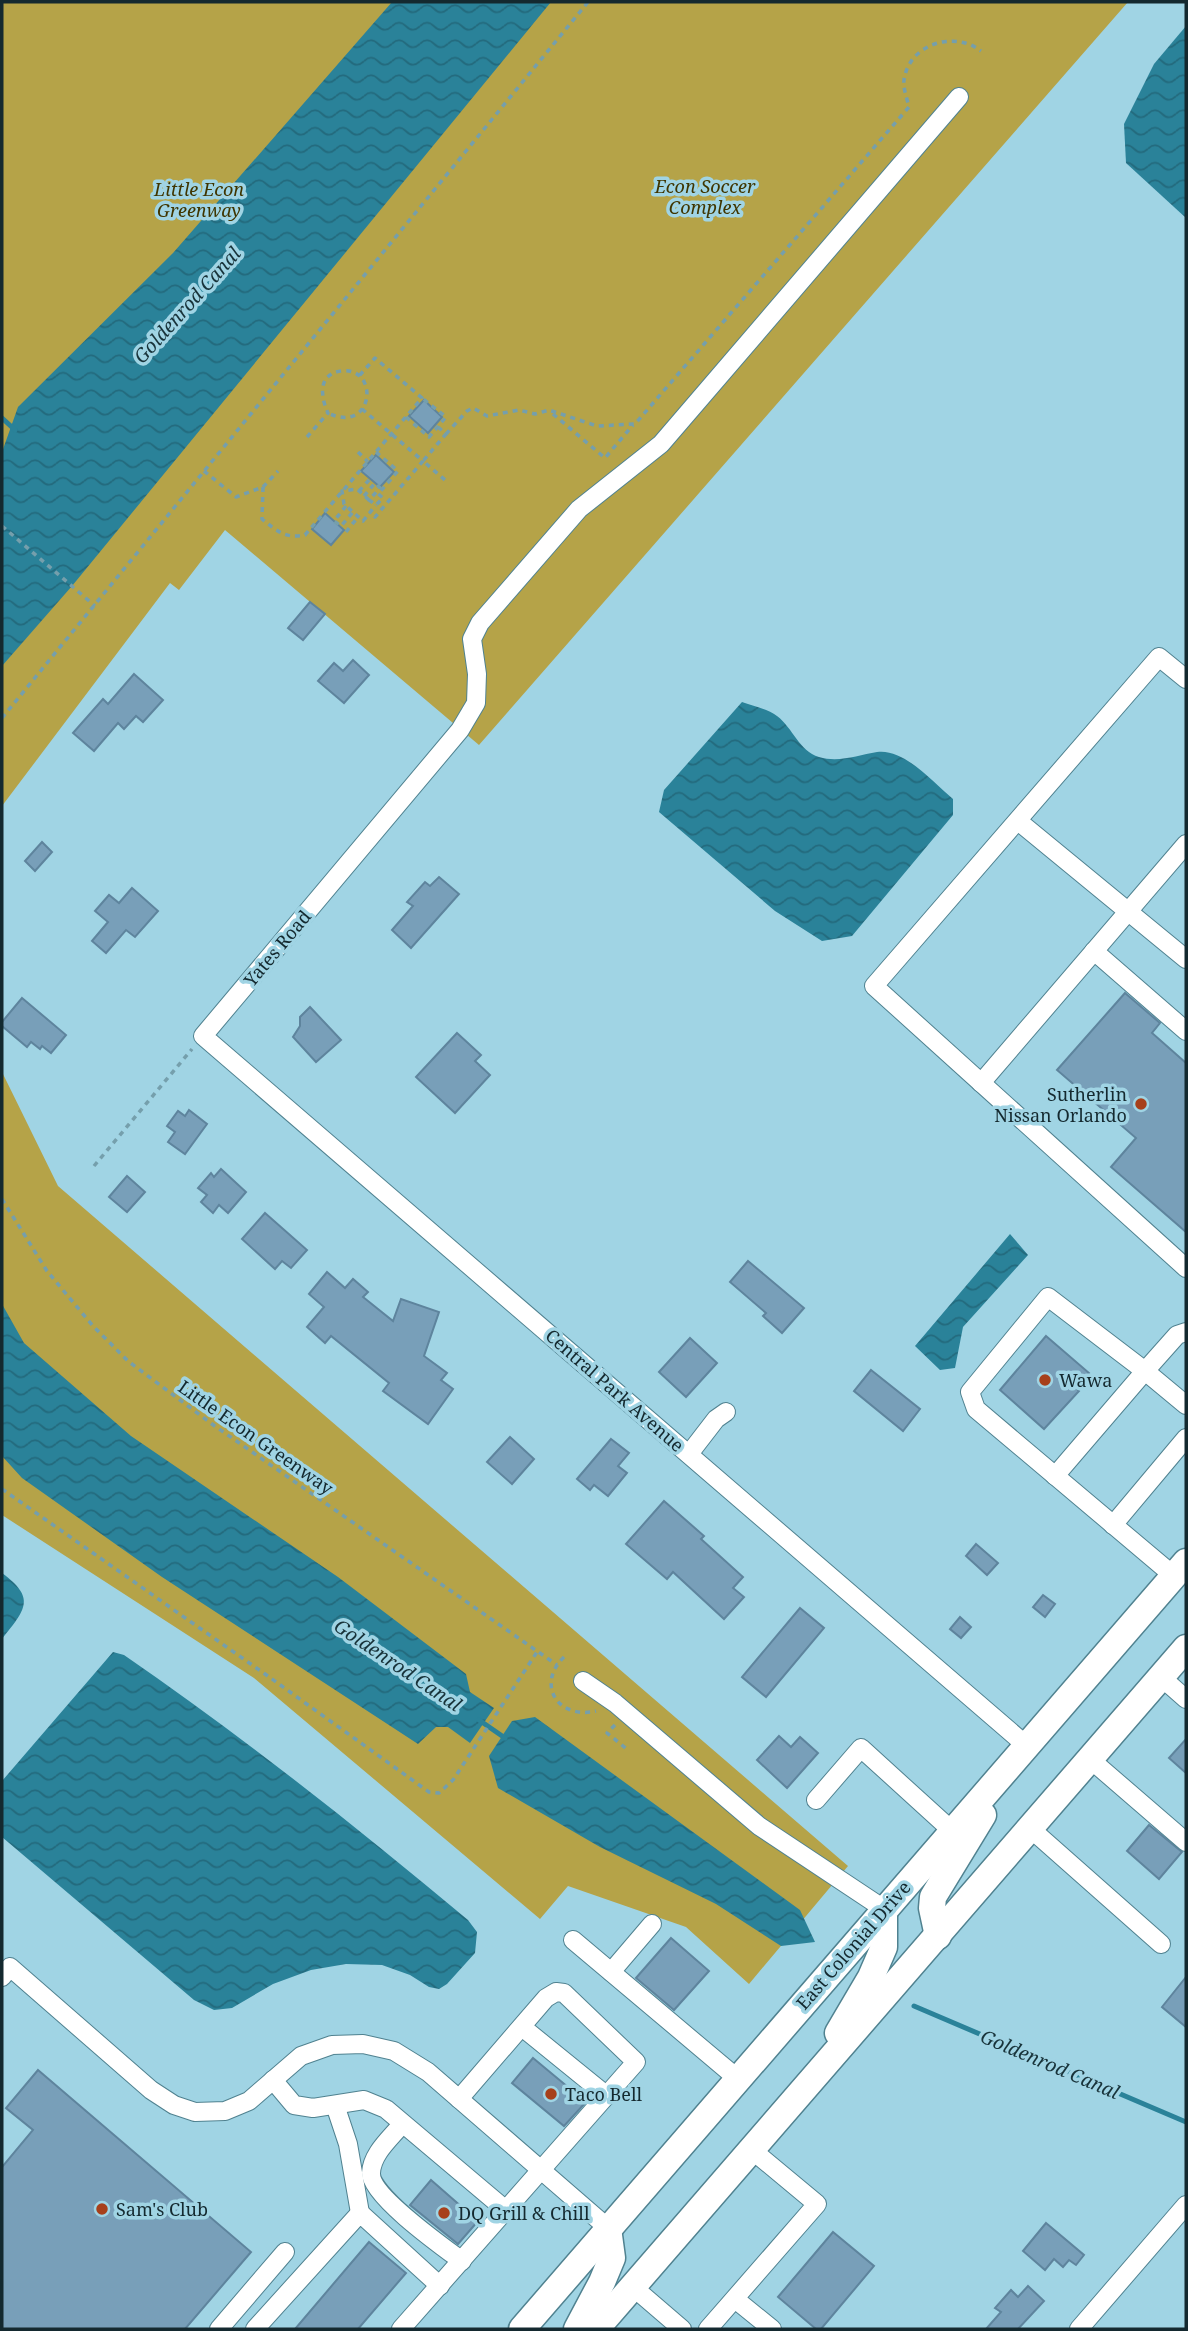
<svg xmlns="http://www.w3.org/2000/svg" width="1188" height="2331" font-family="'Noto Serif',serif">
  <defs>
    <pattern id="water-waves" width="16" height="10" patternUnits="userSpaceOnUse" patternTransform="scale(1.75)"><rect width="16" height="10" fill="#2a8299"/><path d="M0 5q4-4 8 0t8 0" fill="none" stroke="#236a7d"/></pattern>
  </defs>
  <rect width="100%" height="100%" fill="#a0d4e4"/>
  <g fill="#b5a348">
    <polygon points="2,2 1128,2 479,745 225,530 179,590 170,583 2,806"/>
    <polygon points="2,1072 58,1186 848,1866 749,1984 686,1927 568,1886 540,1919 254,1678 2,1515"/>
  </g>
  <g fill="url(#water-waves)">
    <polygon points="392,2 551,2 72,586 2,666 2,452 18,407 173,253"/>
    <polygon points="1186,26 1186,218 1126,163 1124,124 1154,64"/>
    <path d="M742,702c11,4 26,7 35,14 16,12 22,35 42,41 20,6 39,-2 58,-5 27,-4 57,31 76,47v16l-101,121 -30,5 -47,-30 -116,-99 5,-22z"/>
    <polygon points="1010,1234 1028,1255 963,1327 955,1368 940,1370 915,1346"/>
    <polygon points="2,1304 24,1343 131,1436 338,1577 466,1674 470,1692 494,1708 470,1743 448,1727 436,1727 418,1744 162,1577 22,1478 2,1456"/>
    <path d="M2,1573c34,25 24,36 0,66z"/>
    <path d="M113,1652l11,3c119,82 233,172 344,265l9,12 -2,21 -28,31 -8,5 -10,-2 -19,-12 -28,-10 -36,-1 -35,6 -38,14 -41,24 -18,2 -20,-10 -192,-163v-56z"/>
    <polygon points="535,1717 800,1910 815,1942 781,1946 716,1904 600,1847 498,1788 489,1756 512,1721"/>
  </g>
  <g fill="none" stroke-linecap="round" stroke-linejoin="round">
    <g stroke="#2a8299" stroke-width="5">
      <polyline points="2,418 15,430"/>
      <polyline points="479,1720 505,1738"/>
      <polyline points="914,2006 1186,2122"/>
    </g>
  </g>
  <g fill="#789fb9" stroke="#5e849d" stroke-width="2">
    <polygon points="424,400 442,417 428,433 409,416"/>
    <polygon points="376,455 394,472 380,487 361,471"/>
    <polygon points="325,513 344,530 331,545 312,529"/>
    <polygon points="310,602 325,614 303,640 288,628"/>
    <polygon points="353,660 369,675 344,703 318,681 334,663 343,671"/>
    <polygon points="134,674 163,700 143,722 136,716 124,729 118,723 94,751 73,733 103,699 108,704"/>
    <polygon points="42,842 52,852 35,871 25,861"/>
    <polygon points="439,877 459,894 411,948 392,930 413,906 407,902 425,882 430,886"/>
    <polygon points="132,888 158,911 135,937 126,930 106,953 92,941 108,922 95,911 109,895 119,903"/>
    <polygon points="1125,993 1160,1023 1152,1033 1186,1063 1186,1232 1111,1167 1136,1138 1057,1070"/>
    <polygon points="22,998 66,1035 51,1053 42,1046 40,1049 31,1042 27,1047 2,1026 2,1022"/>
    <polygon points="310,1007 341,1040 316,1062 293,1037 300,1026 300,1017"/>
    <polygon points="457,1033 481,1055 475,1061 490,1075 455,1113 416,1077"/>
    <polygon points="189,1110 207,1124 185,1154 168,1142 175,1132 167,1126 178,1111 185,1116"/>
    <polygon points="221,1169 246,1192 228,1213 219,1205 213,1213 201,1202 207,1195 198,1188 211,1173 214,1177"/>
    <polygon points="127,1176 145,1192 127,1212 109,1197"/>
    <polygon points="265,1213 307,1250 291,1268 282,1261 275,1269 242,1239"/>
    <polygon points="748,1261 804,1308 782,1333 763,1316 766,1313 730,1282"/>
    <polygon points="327,1272 345,1288 353,1279 368,1292 363,1297 393,1321 401,1299 439,1312 424,1356 447,1373 441,1380 453,1389 428,1424 383,1391 389,1383 331,1336 325,1343 307,1327 324,1307 309,1294"/>
    <polygon points="1046,1336 1089,1373 1076,1388 1079,1391 1044,1429 1000,1390"/>
    <polygon points="690,1338 717,1363 686,1397 659,1372"/>
    <polygon points="871,1370 920,1409 903,1431 854,1391"/>
    <polygon points="510,1437 534,1459 512,1484 487,1462"/>
    <polygon points="611,1439 629,1453 618,1466 627,1473 608,1496 594,1485 590,1490 577,1479"/>
    <polygon points="664,1501 704,1536 701,1539 743,1577 733,1588 744,1597 724,1619 673,1572 667,1579 626,1544"/>
    <polygon points="976,1544 998,1563 987,1575 966,1556"/>
    <polygon points="1043,1595 1055,1604 1045,1617 1033,1607"/>
    <polygon points="800,1608 824,1628 766,1697 742,1677"/>
    <polygon points="960,1617 971,1627 961,1638 950,1629"/>
    <polygon points="779,1736 791,1747 800,1737 818,1753 787,1788 757,1760"/>
    <polygon points="1186,1739 1186,1773 1169,1758"/>
    <polygon points="1149,1825 1182,1852 1159,1879 1127,1851"/>
    <polygon points="671,1938 709,1971 674,2010 636,1978"/>
    <polygon points="1186,1977 1186,2027 1162,2007"/>
    <polygon points="533,2058 586,2102 564,2126 512,2083"/>
    <polygon points="38,2070 251,2252 185,2329 2,2329 2,2167 33,2130 6,2108"/>
    <polygon points="431,2180 478,2221 458,2244 410,2205"/>
    <polygon points="1046,2223 1084,2255 1076,2265 1069,2260 1063,2267 1054,2259 1045,2270 1023,2251"/>
    <polygon points="833,2232 874,2266 821,2329 816,2329 778,2297"/>
    <polygon points="369,2242 406,2273 358,2329 295,2329"/>
    <polygon points="1028,2286 1044,2301 1018,2329 986,2329 1001,2312 995,2308 1011,2290 1018,2297"/>
  </g>
  <g fill="none" stroke-linecap="round" stroke-linejoin="round">
    <defs>
      <g id="minor">
        <polyline points="959,97 661,444 579,509 480,623 472,639 477,674 476,703 460,730 203,1036 1027,1746"/>
        <polyline points="1186,679 1159,657 874,986 1186,1268"/>
        <polyline points="1018,821 1186,959"/>
        <polyline points="1094,951 1186,1031"/>
        <polyline points="981,1083 1186,844"/>
        <polyline points="689,1454 716,1419 726,1412"/>
        <polyline points="1055,1476 1145,1371 1186,1405"/>
        <polyline points="1113,1525 1186,1438"/>
        <polyline points="1174,1576 976,1409 970,1392 1048,1297 1145,1371 1177,1335 1186,1332"/>
        <polyline points="1161,1677 1186,1699"/>
        <polyline points="583,1681 615,1703 759,1826 884,1909"/>
        <polyline points="1090,1759 1186,1842"/>
        <polyline points="816,1800 861,1748 960,1838"/>
        <polyline points="1031,1829 1161,1944"/>
        <polyline points="573,1940 738,2079"/>
        <polyline points="611,1972 652,1924"/>
        <polyline points="2,1977 10,1967 151,2090 174,2105 195,2112 225,2111 249,2101 301,2056 332,2045 363,2044 394,2051 428,2072 608,2228"/>
        <polyline points="522,2027 607,2096"/>
        <polyline points="273,2080 294,2105 313,2108 364,2100 386,2109 507,2211"/>
        <polyline points="335,2105 348,2144 360,2213"/>
        <path d="M402,2124c-11,14 -30,29 -31,49 -1,22 72,74 91,88"/>
        <polyline points="633,2287 682,2329"/>
        <polyline points="735,2299 772,2329"/>
        <polyline points="219,2329 285,2252"/>
        <polyline points="255,2329 360,2213 440,2286"/>
        <polyline points="401,2329 636,2062 564,1993 556,1992 546,1998 459,2099"/>
        <polyline points="708,2329 817,2204 752,2150"/>
        <polyline points="1079,2329 1186,2205"/>
      </g>
      <g id="highway">
        <polyline points="938,1936 932,1908 933,1897 983,1815"/>
        <polyline points="838,2033 871,1977 884,1947 884,1909"/>
        <polyline points="522,2329 1186,1562"/>
        <polyline points="577,2329 602,2282 612,2258 608,2228"/>
        <polyline points="596,2329 1186,1648"/>
      </g>
    </defs>
    <use href="#minor" stroke="#508290" stroke-width="20"/>
    <use href="#highway" stroke="#508290" stroke-width="29"/>
    <g stroke="#759fac" stroke-width="3.5" stroke-dasharray="5 5" stroke-linecap="butt">
      <polyline points="362,409 423,461 375,517 370,512"/>
      <polyline points="553,414 605,458 633,425"/>
      <polyline points="406,417 429,437 446,417 422,398"/>
      <polyline points="438,427 446,434 423,461 445,480"/>
      <path d="M446,434l21,-23 6,-3 14,8 32,-6 16,4 14,-4 48,16 38,-2 274,-317c-2,-9 -6,-18 -5,-27 5,-36 50,-50 77,-29"/>
      <path d="M307,437l21,-24c-8,-17 -10,-40 14,-42 38,-4 32,64 -14,42"/>
      <polyline points="358,452 368,462"/>
      <polyline points="376,452 398,471 378,494"/>
      <polyline points="204,471 236,497 263,487 278,471"/>
      <path d="M263,487l-1,32c15,12 23,20 43,16l117,-137 -47,-40 -16,18"/>
      <polyline points="359,491 370,479"/>
      <polyline points="364,496 375,483 380,488 369,500 376,505 383,498 376,492"/>
      <polyline points="369,500 357,489 342,491 344,504 363,521 376,505"/>
      <polyline points="346,506 334,521 341,526 353,512"/>
      <polyline points="2,526 95,606"/>
      <polyline points="346,532 358,517"/>
      <polyline points="2,718 588,2"/>
      <polyline points="94,1166 192,1049"/>
      <polyline points="2,1199 47,1271 93,1326 128,1361 212,1424 557,1665"/>
      <polyline points="2,1489 265,1674 429,1792 439,1793 453,1780 537,1652"/>
      <path d="M564,1657c-29,28 -5,63 32,54"/>
      <polyline points="615,1725 607,1733 628,1750"/>
    </g>
    <use href="#minor" stroke="#fff" stroke-width="18"/>
    <use href="#highway" stroke="#fff" stroke-width="26"/>
  </g>
  <g fill="#a7401b" stroke="#a0d4e4" stroke-width="2.5">
    <circle cx="1141" cy="1104" r="7"/>
    <circle cx="1045" cy="1380" r="7"/>
    <circle cx="551" cy="2094" r="7"/>
    <circle cx="102" cy="2209" r="7"/>
    <circle cx="444" cy="2213" r="7"/>
  </g>
  <g text-anchor="middle" dominant-baseline="central" stroke-width="7" stroke-linejoin="round" paint-order="stroke">
    <g font-size="18" font-style="italic" fill="#3f3500" stroke="#a0d4e4">
      <text x="705" y="186">Econ Soccer<tspan x="705" dy="21">Complex</tspan></text>
      <text x="199" y="189">Little Econ<tspan x="199" dy="21">Greenway</tspan></text>
    </g>
    <g font-size="18" fill="#14292f" stroke="#a0d4e4">
      <text transform="translate(277 948) rotate(-50)">Yates Road</text>
      <text transform="translate(615 1390) rotate(41)">Central Park Avenue</text>
      <text transform="translate(256 1437) rotate(35)">Little Econ Greenway</text>
      <text transform="translate(853 1945) rotate(-49)">East Colonial Drive</text>
    </g>
    <g font-size="18" fill="#14292f" stroke="#a0d4e4" text-anchor="start">
      <text x="1127" y="1094" text-anchor="end">Sutherlin<tspan x="1127" dy="21">Nissan Orlando</tspan></text>
      <text x="1059" y="1380">Wawa</text>
      <text x="565" y="2094">Taco Bell</text>
      <text x="116" y="2209">Sam's Club</text>
      <text x="458" y="2213">DQ Grill &amp; Chill</text>
    </g>
    <g font-size="19" font-style="italic" fill="#18333a" stroke="#a0d4e4">
      <text transform="translate(187 305) rotate(-48)">Goldenrod Canal</text>
      <text transform="translate(398 1665) rotate(34)">Goldenrod Canal</text>
      <text transform="translate(1050 2064) rotate(23)">Goldenrod Canal</text>
    </g>
  </g>
  <rect width="1188" height="2331" fill="none" stroke="#14292f" stroke-width="7"/>
</svg>
